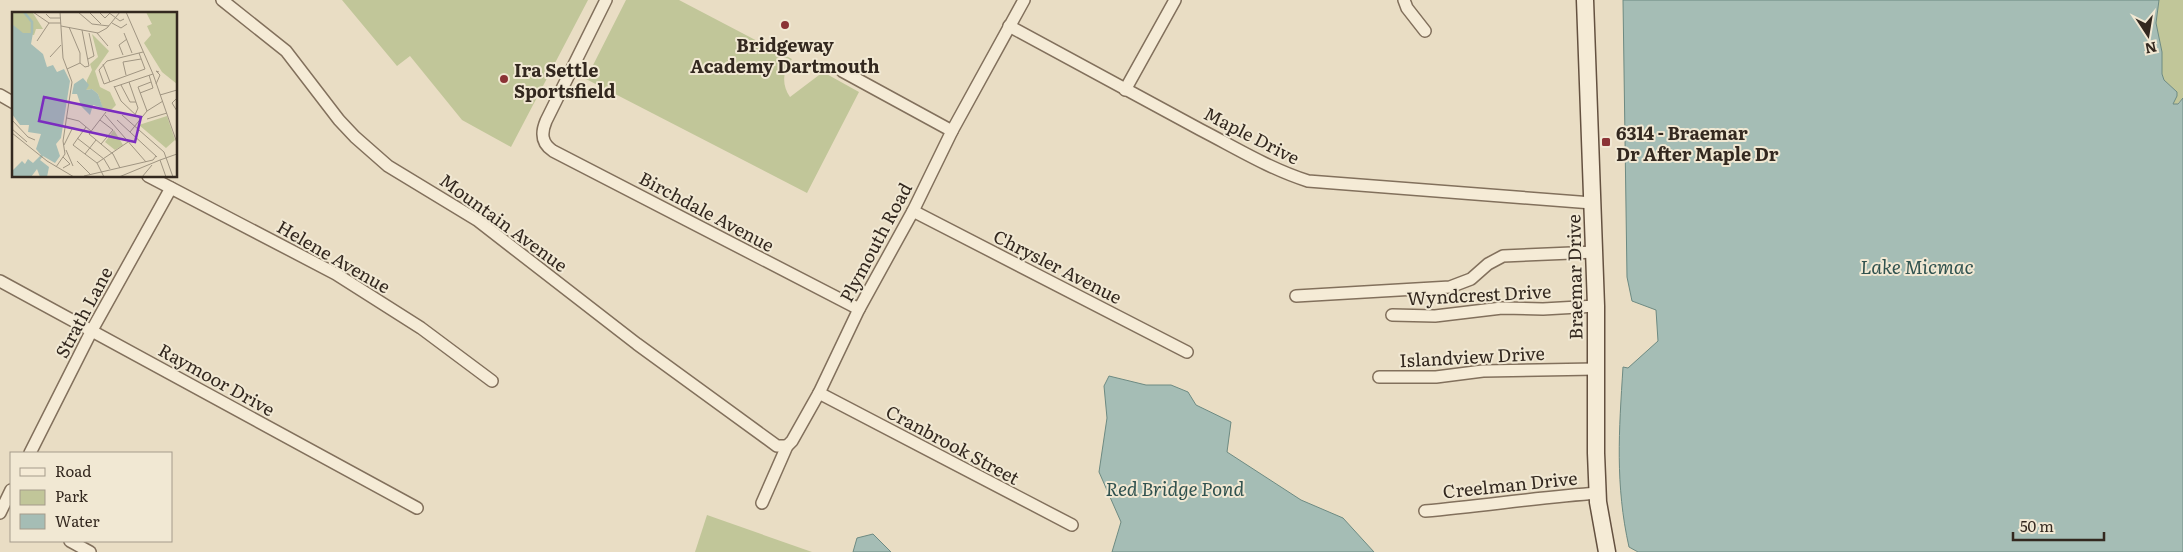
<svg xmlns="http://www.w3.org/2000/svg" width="2183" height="552" font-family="Literata,serif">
  <rect width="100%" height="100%" fill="#e9ddc4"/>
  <g fill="#c1c699">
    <polygon points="342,0 588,0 511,147 462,120 410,56 397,66"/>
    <path d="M626,0h53l113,59c-9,12 -11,25 -2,38l33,-25 36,20 -52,101 -221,-114z"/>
    <polygon points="2159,0 2183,0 2183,98 2176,105 2173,103 2177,92 2164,80 2162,74 2162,52 2156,23"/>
    <polygon points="707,515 812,552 695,552"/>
  </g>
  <g fill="#a5bdb5" stroke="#6d8a82">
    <path d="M1623,0h536l-3,23 6,29v22l2,6 13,12v4l-4,8h5l5,-6v454h-545l-9,-5c-14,-63 -10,-116 -6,-180l5,1 30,-27 -2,-31 -24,-9 -5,-24z"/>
    <polygon points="1109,376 1146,385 1171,385 1188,392 1196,405 1231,422 1227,452 1301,500 1343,518 1374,552 1112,552 1121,522 1099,472 1107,418 1104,386"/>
    <polygon points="873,534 891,552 853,552 857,538"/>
  </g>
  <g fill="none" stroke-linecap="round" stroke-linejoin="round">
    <defs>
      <g id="street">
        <polyline points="222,0 286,51 339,120 355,137 388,166 477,220 637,344 729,411 777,446 787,446"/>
        <path d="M606,0l-60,121c-5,12 -5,22 7,30l306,158"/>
        <polyline points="1404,0 1407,8 1425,31"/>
        <path d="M1009,26c64,35 128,70 192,104 35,18 69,39 107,51l284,22"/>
        <polyline points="842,71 952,131"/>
        <polyline points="1125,90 1175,0"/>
        <polyline points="0,95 14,103"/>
        <polyline points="148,176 336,274 421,328 492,381"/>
        <polyline points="913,211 1187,352"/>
        <polyline points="0,281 417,508"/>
        <polyline points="1296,296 1450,287 1471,279 1488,264 1503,256 1595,252"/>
        <polyline points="1392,315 1435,316 1502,308 1543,309 1596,306"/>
        <polyline points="1379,377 1436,377 1483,371 1596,369"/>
        <polyline points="819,393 1072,525"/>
        <polyline points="30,453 92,330 171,188"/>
        <polyline points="762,503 787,446 792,441 819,393 859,309 913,211 952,131 1024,0"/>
        <path d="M1425,511c58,-5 115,-14 173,-18"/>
        <polyline points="0,513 11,490"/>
        <polyline points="70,541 90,552"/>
      </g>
      <polyline id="secondary" points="1585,0 1596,306 1596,453 1598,502 1607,552"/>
    </defs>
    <use href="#street" stroke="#82705c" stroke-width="14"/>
    <use href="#secondary" stroke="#645140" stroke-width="19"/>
    <use href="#street" stroke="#f5ebd6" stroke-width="11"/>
    <use href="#secondary" stroke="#f5ebd6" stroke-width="16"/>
  </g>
  <g fill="#8b3335" stroke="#f1e8d3" stroke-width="2">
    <circle cx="785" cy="25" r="5"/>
    <circle cx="504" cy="79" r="5"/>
    <rect x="1601" y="137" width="10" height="10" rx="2.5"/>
  </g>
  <g text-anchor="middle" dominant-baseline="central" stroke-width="4" stroke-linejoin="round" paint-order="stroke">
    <g font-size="18" font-weight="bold" fill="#33281f" stroke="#f1e8d3" text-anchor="start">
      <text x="785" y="44" text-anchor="middle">Bridgeway<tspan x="785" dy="21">Academy Dartmouth</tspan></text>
      <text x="514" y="69">Ira Settle<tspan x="514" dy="21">Sportsfield</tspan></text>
      <text x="1616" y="132">6314 - Braemar<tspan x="1616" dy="21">Dr After Maple Dr</tspan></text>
    </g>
    <g font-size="18" fill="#33281f" stroke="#f1e8d3">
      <text transform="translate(1252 135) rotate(27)">Maple Drive</text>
      <text transform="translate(707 211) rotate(28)">Birchdale Avenue</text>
      <text transform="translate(504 222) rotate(36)">Mountain Avenue</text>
      <text transform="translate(875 242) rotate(-62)">Plymouth Road</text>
      <text transform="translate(334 256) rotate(30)">Helene Avenue</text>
      <text transform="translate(1058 266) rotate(27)">Chrysler Avenue</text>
      <text transform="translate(1574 277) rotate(-91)">Braemar Drive</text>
      <text transform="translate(1479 294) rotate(-3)">Wyndcrest Drive</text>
      <text transform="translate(83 312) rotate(-62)">Strath Lane</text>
      <text transform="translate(1472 356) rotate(-3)">Islandview Drive</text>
      <text transform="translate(217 379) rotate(29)">Raymoor Drive</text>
      <text transform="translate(953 444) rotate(28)">Cranbrook Street</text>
      <text transform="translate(1510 484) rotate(-6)">Creelman Drive</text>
    </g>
    <g font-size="19" font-style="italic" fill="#30524f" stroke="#f1e8d3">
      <text x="1917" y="266">Lake Micmac</text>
      <text x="1175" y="488">Red Bridge Pond</text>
    </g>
  </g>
  <g transform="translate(12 12)">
    <rect width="165" height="165" fill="#e9ddc4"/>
    <path d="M0,0l21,1 10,16h-7l-2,6 -13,-2 -9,-9zM134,0h31v72l-15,-12 -18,-29 7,-8 -4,-9 5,-2zM80,22l17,17 -14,20 5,16 10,5 6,13 -7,7 -6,-3 -5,-15 -6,-5 -6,1 1,-10 5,-10 -2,-6 8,-7zM155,104l8,24 -9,8 -27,-23 6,-2 -2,-6 2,6zM102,118l9,15 -8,5 -10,-8z" fill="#c1c699"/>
    <path d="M0,12l11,9h10l-2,11 12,10 4,13 6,-2 4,7 7,-3 6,12 -9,57 -5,6 4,12 -5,7 -12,-7 -3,4 9,7 -2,10h-7l-3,-8 -6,8h-19v-6l10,-10 3,3 3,-5 5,4 8,-8 -5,-6 5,-15 -13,-2 1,-7h-9l-8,-11zM71,66l6,7 -3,5 6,-1 6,5 5,14 -10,-3 -3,10 -9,-9 -4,-12h-5l2,-10z" fill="#a5bdb5"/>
    <path fill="none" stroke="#a5bdb5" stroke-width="2.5" d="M12,0l8,10v11"/>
    <path fill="none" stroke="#a09582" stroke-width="1" d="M21,0l16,11h12M66,0l14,12 17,2M87,0l6,6 6,-6M96,0l12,9 4,-2M114,0l27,62 24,69M78,1l11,11M34,2l4,4h11M100,11l9,5 6,-4M49,14l37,7 9,-5 13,-16M85,21l11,13M112,21l8,20M25,29l12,-18M127,41l6,16 -41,15 -5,-14 8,-9 36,-9M111,43l-4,-10 8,-6M38,45l11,-12M76,47l6,-3 -5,-23M68,51l5,4 4,-1 -7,-36M91,52l7,18M55,57l13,-6v-10l-11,-26M114,63l-3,-13 18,-3M117,70l9,26 -3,7M144,72l4,-9 -4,-4 3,1M109,73l9,17h6M102,74l7,15 19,18M102,75l39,-13M128,81l13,-5 -4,-13M148,83l17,-5M164,87l-4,4 5,8M135,99l-9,-24 13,-5M94,100l-17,22 24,20 7,14M93,103l41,47M110,103l42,37 9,25M55,106l12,3 12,10M135,107l20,-6M0,108l16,17 7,3M88,108l13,10 -12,14M105,108l40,37M74,115l-13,18 24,18 7,14M0,117l15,13M118,120l17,-21 16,-10M0,121l35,28 27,16M65,126l27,21 6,10M52,133l9,-18M54,138l7,16M73,142l11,-14M51,145l7,7 -7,4M148,148l6,17M148,148l17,-6M65,149l13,13M85,151l31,-21M44,155l9,-13 -2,-13 9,-59 -9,-24 -3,-46M72,164l69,-16 3,-4M107,165l41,-17M130,165l10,-12"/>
    <path fill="#7b2cbf" fill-opacity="0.15" stroke="#7b2cbf" stroke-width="2.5" d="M32,85l97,20 -6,25 -96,-21z"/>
    <rect width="165" height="165" fill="none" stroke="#33281f" stroke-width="2.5"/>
  </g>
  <rect x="10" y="452" width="162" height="90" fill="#f1e8d3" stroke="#a59b8b"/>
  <rect x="20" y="468" width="25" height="8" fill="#f5ebd6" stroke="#a59b8b"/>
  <text x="55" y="477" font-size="15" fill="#33281f">Road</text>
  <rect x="20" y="490" width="25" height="15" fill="#c1c699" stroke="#a59b8b"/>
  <text x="55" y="502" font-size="15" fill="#33281f">Park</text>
  <rect x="20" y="514" width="25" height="15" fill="#a5bdb5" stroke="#a59b8b"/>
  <text x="55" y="527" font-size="15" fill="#33281f">Water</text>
  <g transform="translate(2148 35) rotate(168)" stroke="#f1e8d3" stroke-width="4" paint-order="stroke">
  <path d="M0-4L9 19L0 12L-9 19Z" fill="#33281f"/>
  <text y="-8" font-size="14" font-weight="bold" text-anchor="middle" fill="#33281f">N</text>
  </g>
  <path d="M2013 532v8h91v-8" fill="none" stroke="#33281f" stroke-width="2.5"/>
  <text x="2020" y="532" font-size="15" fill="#33281f" stroke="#f1e8d3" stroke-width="4" paint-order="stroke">50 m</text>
</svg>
